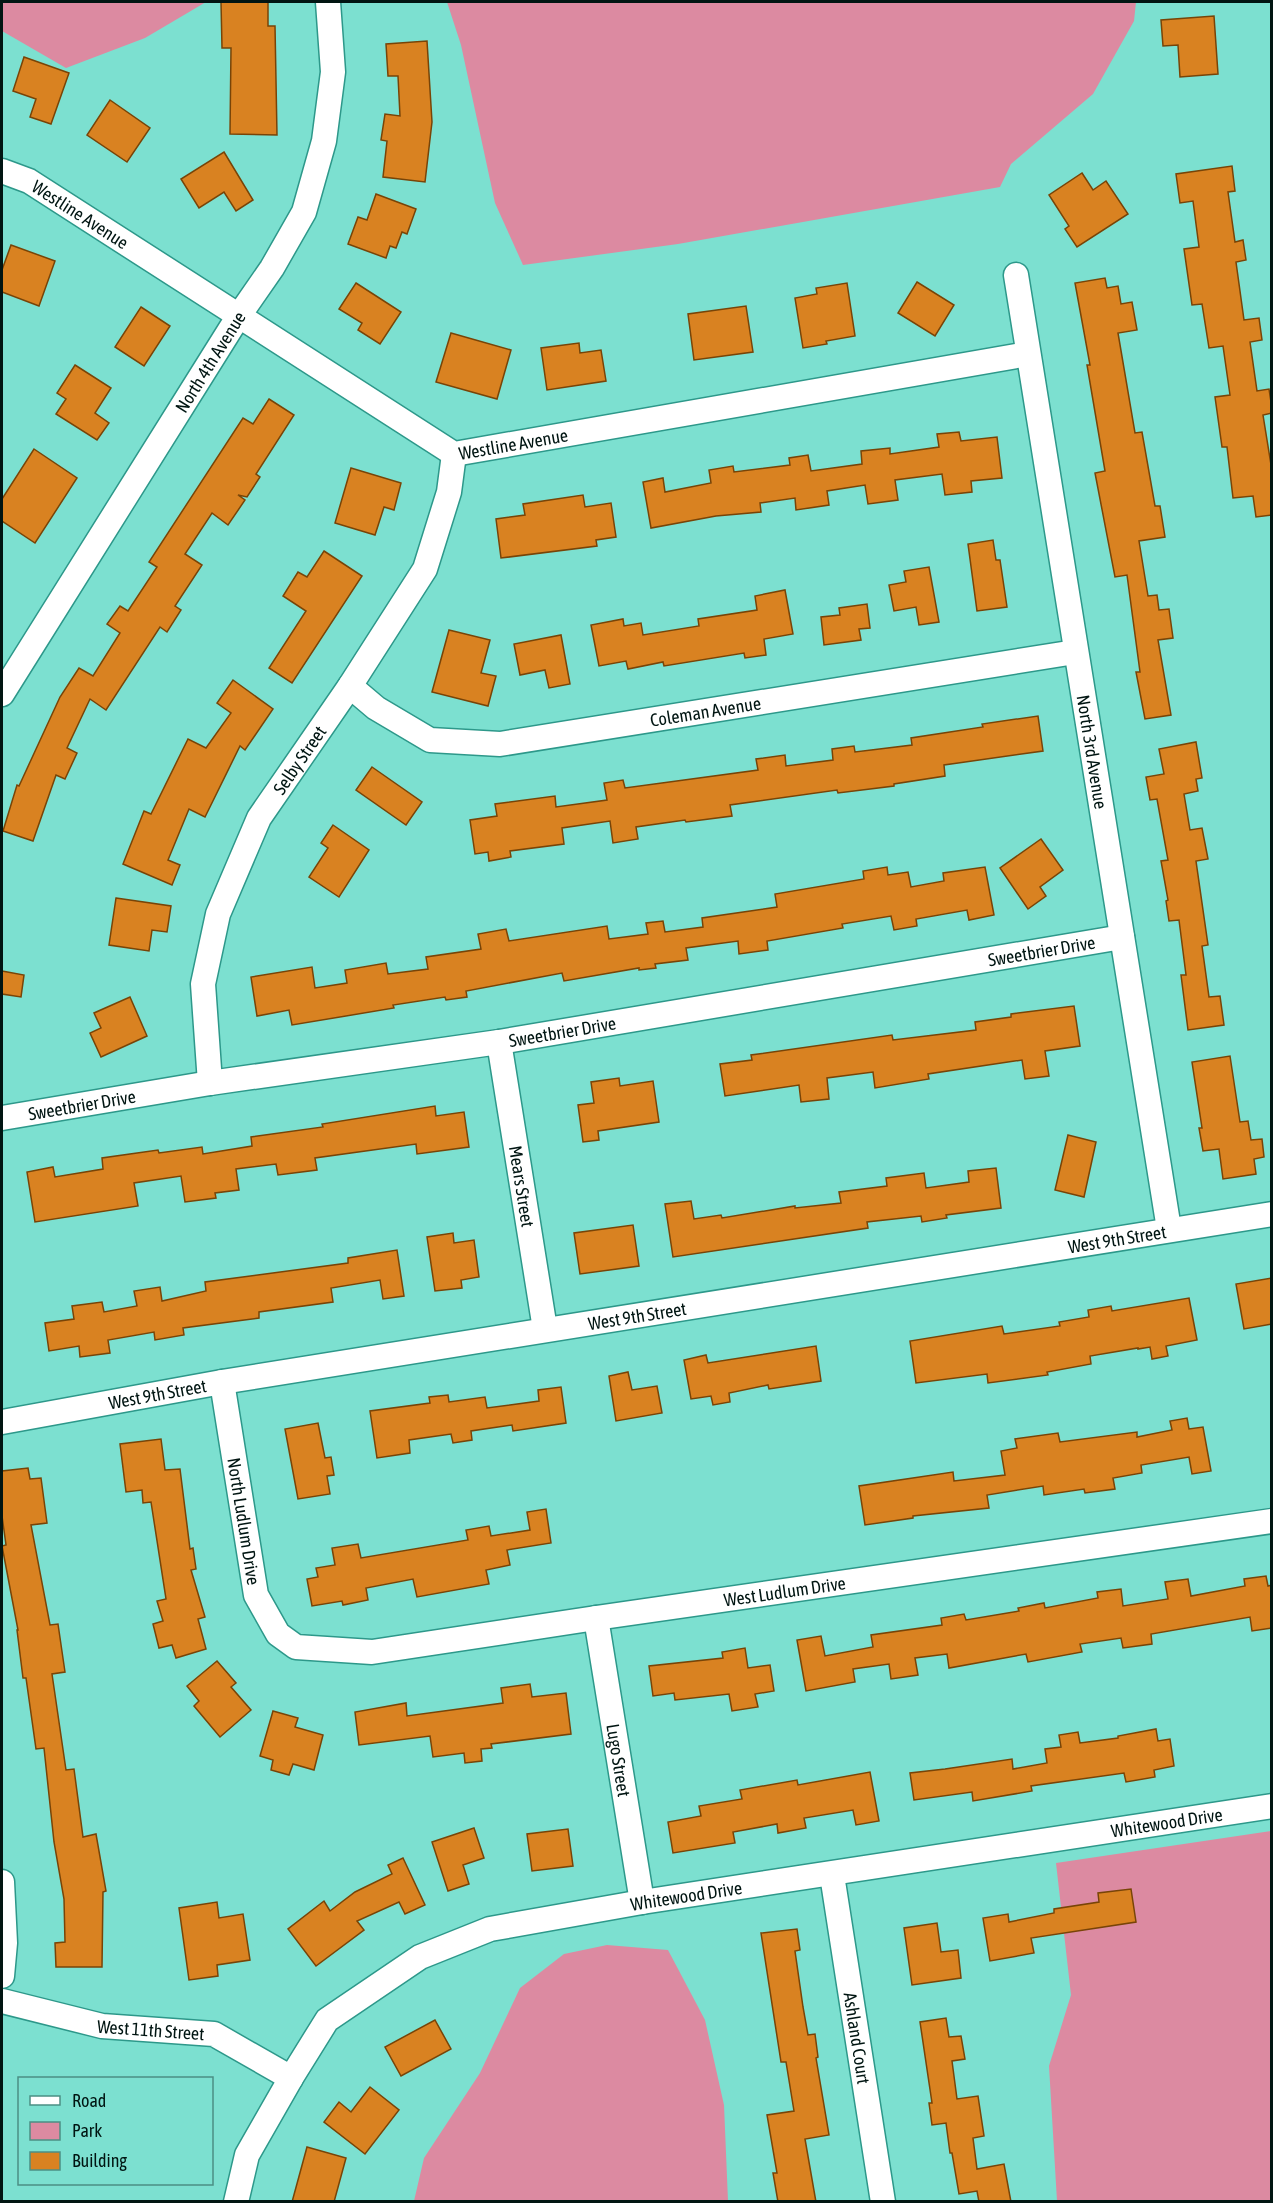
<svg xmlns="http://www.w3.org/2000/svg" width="1273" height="2203" font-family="'Asap Condensed',sans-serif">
  <rect width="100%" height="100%" fill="#7ce0d0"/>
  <g fill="#dc8aa1">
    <polygon points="2,2 206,2 145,38 66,68 2,31"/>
    <polygon points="447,2 1136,2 1134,21 1093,94 1011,164 1000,187 678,244 523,265 495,203 461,45"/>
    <polygon points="1271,1831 1271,2201 1057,2201 1049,2066 1071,1995 1056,1863"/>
    <polygon points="607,1945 668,1950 705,2020 724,2105 728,2201 414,2201 424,2158 480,2073 520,1988 564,1954"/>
  </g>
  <g fill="#d98221" stroke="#784407" stroke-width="1.5">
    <polygon points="221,2 268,2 268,26 275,26 277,135 230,134 231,48 222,48"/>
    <polygon points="1214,16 1218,74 1180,77 1178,45 1163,46 1161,20"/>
    <polygon points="427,41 432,122 425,182 383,177 387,141 381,140 385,114 400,116 398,76 388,76 386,44"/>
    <polygon points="24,57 69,73 51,124 30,117 36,99 13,91"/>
    <polygon points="110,100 150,128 127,162 87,135"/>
    <polygon points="224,152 253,200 236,211 224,192 199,208 181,179"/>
    <polygon points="1232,166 1235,191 1228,192 1235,242 1243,240 1246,260 1236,262 1244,320 1259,318 1262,340 1250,342 1257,391 1269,389 1272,409 1272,413 1263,415 1272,471 1272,515 1256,517 1253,496 1233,498 1227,447 1222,447 1215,397 1230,395 1223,346 1209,348 1202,304 1192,305 1184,249 1199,247 1193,201 1180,203 1176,174"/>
    <polygon points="1082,173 1093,190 1106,181 1128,214 1077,247 1065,229 1069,226 1049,195"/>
    <polygon points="376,194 416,209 407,234 402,232 396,248 390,246 386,258 348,244 358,217 367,220"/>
    <polygon points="11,245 55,261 39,306 2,292 2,270"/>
    <polygon points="1105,278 1107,288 1118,286 1121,304 1132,302 1137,330 1118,333 1135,433 1142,432 1155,506 1160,506 1165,537 1139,541 1148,596 1157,595 1159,610 1169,609 1173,638 1158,640 1171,715 1145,719 1136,672 1140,672 1127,575 1115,577 1095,473 1105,471 1087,365 1090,365 1075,283"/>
    <polygon points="917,282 954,305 935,336 898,313"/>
    <polygon points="356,283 401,312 380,344 358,330 362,323 339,309"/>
    <polygon points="847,283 855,336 826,341 827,344 803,348 795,298 817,294 816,288"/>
    <polygon points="746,306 753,352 694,360 688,314"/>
    <polygon points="141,307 170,326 144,366 115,347"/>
    <polygon points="451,333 511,350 497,399 436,382"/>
    <polygon points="579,343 580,353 601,350 606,381 547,390 541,348"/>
    <polygon points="75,365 111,388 95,413 109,423 97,440 56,414 66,399 57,393"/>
    <polygon points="269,399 294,415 256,474 260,477 247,497 238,495 245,500 228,525 212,513 185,554 202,565 175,606 181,610 167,632 160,627 106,710 90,699 67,748 77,753 65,779 56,775 33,841 3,831 17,785 19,786 60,697 79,668 93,676 120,633 107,624 120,606 128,611 157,567 149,562 243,418 253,424"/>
    <polygon points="959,432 961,441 997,437 1002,478 971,481 972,492 945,495 942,474 895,480 898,500 868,504 865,485 827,491 829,505 796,510 795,498 760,503 761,512 716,516 651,528 643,482 663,478 665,492 711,483 709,470 733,466 734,472 790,465 789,458 808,455 811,471 862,464 861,451 890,448 890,454 939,447 937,434"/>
    <polygon points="34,449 77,478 35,543 2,521 2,499"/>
    <polygon points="351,468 401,483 394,510 384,507 375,535 335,523"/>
    <polygon points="583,495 585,507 611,503 616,537 596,540 597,546 501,558 496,519 525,515 523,504"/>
    <polygon points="993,540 996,560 1000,560 1007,607 977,611 968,544"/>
    <polygon points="324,551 362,576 292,683 269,668 306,611 283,596 298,572 307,577"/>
    <polygon points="929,567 939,622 919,625 916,607 894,611 889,585 906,582 904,571"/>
    <polygon points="785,590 793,634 764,639 766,655 745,658 744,653 664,666 663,662 628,669 626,661 599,666 591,625 623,619 624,626 641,623 643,635 699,626 698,619 757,610 755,596"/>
    <polygon points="867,604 870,628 859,629 861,640 824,645 821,617 840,615 839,608"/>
    <polygon points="449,630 490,640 481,673 496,676 488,706 432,692"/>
    <polygon points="561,635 570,684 549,688 545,670 520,675 514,644"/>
    <polygon points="233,680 273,709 245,750 240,746 205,817 189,809 168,860 180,865 172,885 123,864 144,811 151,814 188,739 206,748 231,713 217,703"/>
    <polygon points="1038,716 1043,751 944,765 945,776 894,784 894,786 838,793 837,790 730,805 732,816 686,822 685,820 636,827 638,839 613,843 610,821 562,828 564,844 510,851 511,857 489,861 488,852 475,854 470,820 497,816 495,804 555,796 556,807 607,800 604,783 623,780 625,788 758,770 756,759 785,755 786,766 833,760 832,749 854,746 855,752 912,745 911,738 983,727 982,724"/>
    <polygon points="1196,742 1202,778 1196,779 1198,791 1184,794 1190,830 1202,828 1208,859 1196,861 1208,945 1202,946 1209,997 1220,996 1224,1025 1188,1030 1181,975 1186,975 1179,920 1169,921 1166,901 1168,900 1161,861 1168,860 1157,799 1150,800 1146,777 1164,774 1159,749"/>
    <polygon points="372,767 422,802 406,825 356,790"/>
    <polygon points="333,825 369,850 339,897 309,877 328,848 321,843"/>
    <polygon points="1041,839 1063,870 1040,887 1046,896 1028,909 1000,868"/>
    <polygon points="887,867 888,875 908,872 911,887 944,881 943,873 985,867 994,915 969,920 967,910 916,919 917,926 894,930 891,916 842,924 843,928 767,941 768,950 739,954 738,941 686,948 688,960 655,964 656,968 639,970 639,968 564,981 562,973 466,991 467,997 446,1000 445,997 393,1005 394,1008 292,1025 289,1010 257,1016 251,977 312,967 315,988 347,983 345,970 386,963 388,974 428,969 426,957 481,949 478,934 506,929 509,941 607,926 609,939 648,934 646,923 663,921 665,932 703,927 702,918 777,907 775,894 864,879 863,871"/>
    <polygon points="116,898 171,906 167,932 152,930 149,951 109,945"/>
    <polygon points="2,971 24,975 21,997 2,994"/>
    <polygon points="130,997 147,1036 101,1057 90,1033 101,1028 94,1013"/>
    <polygon points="1074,1006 1080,1046 1045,1051 1049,1076 1025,1079 1022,1060 928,1074 929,1079 875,1088 873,1072 827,1078 829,1099 801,1102 799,1085 725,1096 720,1064 752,1060 751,1055 892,1035 893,1040 976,1030 975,1022 1011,1017 1011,1014"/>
    <polygon points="1230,1056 1240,1122 1248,1121 1251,1140 1262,1139 1264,1157 1254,1159 1256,1174 1223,1179 1219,1149 1203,1151 1199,1128 1202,1128 1192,1062"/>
    <polygon points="619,1078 620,1086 653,1081 659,1122 598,1131 599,1140 583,1142 578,1105 594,1103 591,1082"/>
    <polygon points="435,1106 436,1116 464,1112 469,1147 417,1154 416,1144 315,1158 317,1170 278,1175 276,1164 236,1169 239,1190 215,1193 216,1198 185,1202 181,1176 134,1183 138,1206 35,1222 27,1172 53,1167 55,1177 103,1169 102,1158 158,1150 159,1153 202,1147 203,1154 252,1146 251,1137 323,1127 322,1124"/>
    <polygon points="1068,1135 1096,1142 1084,1197 1055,1190"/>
    <polygon points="996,1168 1001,1208 946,1215 947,1218 922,1222 921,1216 867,1222 868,1228 673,1257 665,1204 691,1201 694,1219 721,1215 722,1218 795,1206 795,1208 841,1203 839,1192 887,1186 886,1178 924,1173 926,1188 969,1182 968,1171"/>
    <polygon points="633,1225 639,1266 580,1274 574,1233"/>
    <polygon points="453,1233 454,1243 474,1240 479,1277 461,1280 462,1288 435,1291 427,1237"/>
    <polygon points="397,1250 404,1296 383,1299 380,1280 331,1288 333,1302 259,1312 259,1318 183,1328 184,1335 155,1340 154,1332 108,1340 110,1353 80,1357 79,1346 49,1351 45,1323 74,1319 72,1306 102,1302 104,1312 137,1306 134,1291 160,1287 162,1301 206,1291 205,1282 348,1263 348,1258"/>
    <polygon points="1272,1278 1272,1324 1244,1329 1236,1284"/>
    <polygon points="1189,1298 1197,1340 1166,1346 1168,1356 1152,1359 1150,1347 1138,1349 1138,1348 1090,1356 1091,1364 1047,1372 1048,1375 988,1383 987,1374 916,1383 910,1341 1002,1326 1004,1334 1060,1326 1059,1322 1089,1317 1088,1310 1111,1306 1112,1311"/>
    <polygon points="816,1346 821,1381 769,1389 768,1385 729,1393 730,1402 713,1405 711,1396 691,1399 684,1360 706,1355 708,1363"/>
    <polygon points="628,1372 632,1390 657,1386 662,1413 616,1421 609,1376"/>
    <polygon points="561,1387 566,1423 513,1431 512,1425 471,1431 472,1440 453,1443 451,1434 409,1440 410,1453 377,1458 370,1411 430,1403 429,1397 448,1395 449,1402 485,1397 487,1408 539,1401 538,1390"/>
    <polygon points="1187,1418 1189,1429 1203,1427 1211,1471 1192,1474 1189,1457 1141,1465 1142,1473 1113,1478 1115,1489 1085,1493 1084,1489 1044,1495 1043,1486 987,1495 989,1508 913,1516 913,1518 865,1525 859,1486 953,1472 954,1481 1005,1475 1001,1451 1017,1448 1015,1439 1058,1433 1060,1442 1137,1432 1137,1437 1172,1430 1170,1421"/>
    <polygon points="318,1423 325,1458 331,1457 334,1475 327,1476 330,1494 298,1499 285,1429"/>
    <polygon points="161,1439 165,1470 180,1469 190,1549 193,1548 196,1569 191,1570 205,1617 198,1619 206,1649 176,1658 172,1645 159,1648 153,1624 163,1621 157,1601 166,1599 151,1502 143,1503 142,1490 126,1492 120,1444"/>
    <polygon points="28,1468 30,1479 41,1478 47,1523 31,1525 50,1625 58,1624 65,1672 52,1674 66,1770 74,1769 83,1837 96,1834 106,1891 103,1892 102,1967 56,1967 55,1943 65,1942 64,1899 54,1842 44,1748 36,1749 26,1678 23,1678 17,1630 18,1630 2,1546 6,1545 2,1516 2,1471"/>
    <polygon points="546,1509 551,1543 507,1550 510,1565 486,1570 489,1584 417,1597 413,1579 366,1588 368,1600 343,1605 342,1601 312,1606 307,1579 318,1577 316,1568 335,1565 332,1548 358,1544 361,1558 468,1540 466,1530 489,1526 491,1536 530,1530 527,1512"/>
    <polygon points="1266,1576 1268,1586 1272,1585 1272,1628 1252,1631 1250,1617 1151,1634 1152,1644 1123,1648 1121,1638 1080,1644 1082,1652 1028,1662 1026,1654 949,1668 947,1654 915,1658 918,1675 891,1679 889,1664 853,1669 855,1682 806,1691 797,1640 821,1636 825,1656 873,1647 871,1635 942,1625 941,1618 964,1614 966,1620 1019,1611 1018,1608 1044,1603 1045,1608 1098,1598 1097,1592 1121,1589 1123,1606 1168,1599 1165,1582 1188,1579 1191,1596 1245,1586 1244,1579"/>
    <polygon points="745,1648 748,1668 770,1665 774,1691 755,1694 758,1707 732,1711 729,1694 675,1700 674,1693 653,1696 649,1666 723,1658 722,1652"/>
    <polygon points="217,1661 236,1683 231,1687 251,1710 220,1737 194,1706 199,1701 187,1686"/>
    <polygon points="530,1684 532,1697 566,1693 571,1734 491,1744 492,1748 481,1749 482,1761 465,1763 464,1753 433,1757 430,1736 359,1745 355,1712 406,1703 407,1716 503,1703 501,1688"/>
    <polygon points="273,1711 298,1718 295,1727 323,1735 314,1770 293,1764 289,1775 271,1770 273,1760 260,1756"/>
    <polygon points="1156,1729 1158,1741 1170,1739 1174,1766 1154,1770 1155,1777 1126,1782 1124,1773 1031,1786 1032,1791 973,1801 972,1792 914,1800 910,1773 945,1769 1012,1759 1013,1769 1047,1763 1045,1749 1061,1747 1059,1735 1078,1732 1080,1743 1118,1738 1118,1736"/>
    <polygon points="870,1772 879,1821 856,1825 853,1810 804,1818 806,1828 778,1833 777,1824 733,1832 735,1843 673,1853 668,1822 701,1816 699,1806 742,1799 740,1790 797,1780 798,1785"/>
    <polygon points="474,1828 484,1858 463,1865 469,1884 448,1891 432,1842"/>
    <polygon points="568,1829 573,1866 532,1871 527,1834"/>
    <polygon points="403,1858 425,1905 405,1914 399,1902 357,1921 364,1930 316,1966 288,1929 324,1901 330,1911 355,1892 392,1874 388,1865"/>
    <polygon points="1131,1889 1136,1922 1031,1938 1034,1953 990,1961 983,1918 1008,1914 1009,1922 1054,1913 1054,1909 1099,1902 1098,1893"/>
    <polygon points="217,1902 219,1918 243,1914 250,1960 217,1965 218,1976 189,1980 179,1908"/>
    <polygon points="937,1923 941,1952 958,1950 961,1978 912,1985 904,1928"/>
    <polygon points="797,1929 800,1950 795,1951 803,2007 808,2035 815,2034 818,2057 816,2058 829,2135 805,2139 816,2202 778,2202 773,2173 777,2173 767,2115 794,2111 786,2062 781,2062 761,1933"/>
    <polygon points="946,2018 949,2037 961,2036 965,2059 952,2061 957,2099 978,2096 984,2136 973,2138 977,2169 1004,2164 1011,2202 979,2202 977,2191 959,2194 952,2153 950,2153 946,2123 932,2125 929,2103 932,2103 920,2022"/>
    <polygon points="435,2020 451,2049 401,2076 385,2047"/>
    <polygon points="370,2087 399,2110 365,2154 324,2122 339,2102 351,2112"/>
    <polygon points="307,2147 346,2158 334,2202 292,2202"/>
  </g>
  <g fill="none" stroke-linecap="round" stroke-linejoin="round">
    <defs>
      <g id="minor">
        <path id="s1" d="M2,171l27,10 425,273 574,-100"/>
        <path id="s2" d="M1016,275l153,954"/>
        <path id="s3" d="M350,686l26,22 54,32 70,4 575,-92"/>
        <path id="s4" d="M2,694l236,-377 34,-49 32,-56 20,-71 9,-69 -5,-70"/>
        <path id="s5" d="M499,1042l46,287"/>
        <path id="s6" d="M210,1083l-7,-99 15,-70 41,-96 91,-132 75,-117 24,-77 5,-38"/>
        <path id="s7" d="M2,1118l208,-35 289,-41 623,-105"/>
        <path id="s8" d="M222,1382l34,213 22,39 18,13 76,5 224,-34 676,-97"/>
        <path id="s9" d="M2,1422l220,-40 1050,-168"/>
        <path id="s10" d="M596,1618l46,284"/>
        <path id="s11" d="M832,1875l51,327"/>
        <polyline points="2,1882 5,1943 2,1976"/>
        <path id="s12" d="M2,2001l100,25 112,8 77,44"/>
        <path id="s13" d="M236,2202l11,-47 44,-77 36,-58 93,-63 70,-28 152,-27 630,-96"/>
      </g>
    </defs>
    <use href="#minor" stroke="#2d988a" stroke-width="27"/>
    <use href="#minor" stroke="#fff" stroke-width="24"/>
  </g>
  <g text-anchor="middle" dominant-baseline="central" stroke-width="6" stroke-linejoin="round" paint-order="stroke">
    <g font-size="18" fill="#011512" stroke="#7ce0d0">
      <text stroke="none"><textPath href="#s1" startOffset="90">Westline Avenue</textPath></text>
      <text stroke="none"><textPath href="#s4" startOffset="392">North 4th Avenue</textPath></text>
      <text stroke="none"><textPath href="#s1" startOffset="594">Westline Avenue</textPath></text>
      <text stroke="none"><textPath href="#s3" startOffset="375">Coleman Avenue</textPath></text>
      <text stroke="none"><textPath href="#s2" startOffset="483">North 3rd Avenue</textPath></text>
      <text stroke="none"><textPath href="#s6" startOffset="346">Selby Street</textPath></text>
      <text stroke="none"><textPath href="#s7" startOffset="1053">Sweetbrier Drive</textPath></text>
      <text stroke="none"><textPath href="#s7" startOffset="567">Sweetbrier Drive</textPath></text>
      <text stroke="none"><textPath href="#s7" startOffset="81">Sweetbrier Drive</textPath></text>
      <text stroke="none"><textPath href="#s5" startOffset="146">Mears Street</textPath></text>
      <text stroke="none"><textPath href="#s9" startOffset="1130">West 9th Street</textPath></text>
      <text stroke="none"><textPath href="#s9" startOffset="644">West 9th Street</textPath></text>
      <text stroke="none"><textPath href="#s9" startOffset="158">West 9th Street</textPath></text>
      <text stroke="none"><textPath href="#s8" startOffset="141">North Ludlum Drive</textPath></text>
      <text stroke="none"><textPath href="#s8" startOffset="776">West Ludlum Drive</textPath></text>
      <text stroke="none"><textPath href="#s10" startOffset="144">Lugo Street</textPath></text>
      <text stroke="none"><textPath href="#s13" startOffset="1078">Whitewood Drive</textPath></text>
      <text stroke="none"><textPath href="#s13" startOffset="592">Whitewood Drive</textPath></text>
      <text stroke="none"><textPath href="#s12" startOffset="152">West 11th Street</textPath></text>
      <text stroke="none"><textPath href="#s11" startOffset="165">Ashland Court</textPath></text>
    </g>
  </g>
  <rect width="1273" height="2203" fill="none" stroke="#011512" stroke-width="6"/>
  <rect x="18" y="2077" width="195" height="108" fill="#7ce0d0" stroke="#4b8f84" stroke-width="1.5"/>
  <rect x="30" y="2096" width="30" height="9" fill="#ffffff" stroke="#4b8f84" stroke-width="1.5"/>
  <text x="72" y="2107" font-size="18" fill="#011512">Road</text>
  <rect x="30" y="2122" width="30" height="18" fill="#dc8aa1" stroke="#4b8f84" stroke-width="1.5"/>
  <text x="72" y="2137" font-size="18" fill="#011512">Park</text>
  <rect x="30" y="2152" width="30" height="18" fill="#d98221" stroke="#4b8f84" stroke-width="1.5"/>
  <text x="72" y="2167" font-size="18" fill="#011512">Building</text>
</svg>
